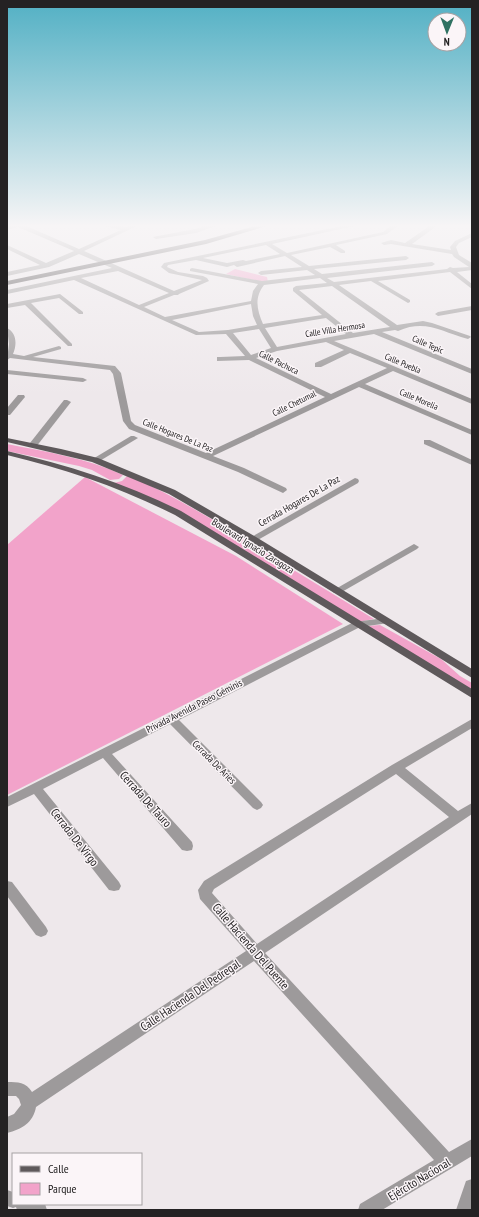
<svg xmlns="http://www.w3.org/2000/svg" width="479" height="1217" font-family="'PT Sans Narrow',sans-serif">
  <rect width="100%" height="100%" fill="#eee8eb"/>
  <g fill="#f2a3ca">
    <polygon points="235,269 267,277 268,282 262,282 226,274"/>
    <path d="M7,444c40,8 79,14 116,31l-4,4 -9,1 -18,-10 -13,-4 -72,-15z"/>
    <path d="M128,475c57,26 107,58 159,91 29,18 58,35 87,53l-16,3 -164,-101 -80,-38 8,-2z"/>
    <polygon points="85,477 236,556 343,624 7,795 7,545"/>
    <polygon points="380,625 441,659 460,676 472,683 472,692 366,626"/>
  </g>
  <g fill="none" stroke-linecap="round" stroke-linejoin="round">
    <g fill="#9d9a9b" fill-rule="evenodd">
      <path d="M12,225h12l55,24 42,-19 -19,-5 25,2 4,-2h8l-55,26 90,40 28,-11 -33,-7 -8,-6 3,-4 183,-38h12l-87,19 15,9 96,-21 9,-7h7l-12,9 -51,11 9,6v2h-4l-11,-6 -39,8 18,11 97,-10 3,2 -3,2 -92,9 8,5 110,-12 3,2 -3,2 -105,12 7,4 113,-13 3,-2 3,1 16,-1 -15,-10 -2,-3 -61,-10 -7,1 -3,-2 10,-3 14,3 26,-18h7l-26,19 39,6 -1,-3 5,-6 17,-8v4l-13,6 -3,4 3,8 13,8v7l-15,2 15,12v5l-22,-17 -72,9 32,19v2l-2,1 -37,-22 -32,4 58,40 26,-4 9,2 38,13 1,1 -3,2c-27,-7 -42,-20 -70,-8l-3,-1 -13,2 90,37v5l-98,-40 -40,7 138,58v5l-79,-33 -28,13 107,46v5l-113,-48 -146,69 31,12 42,20 1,2 -4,3 -45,-21 -109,-43 -6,-8 -10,-47 -3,-4 -100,-12 -3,2 2,-16 -2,-16c10,5 10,17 6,26l11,2 35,-10 2,1v2l-28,8 82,9 6,7 10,48 4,4 71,28 119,-56 -76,-37 -32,1v-4h3l25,-1 -19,-22 -30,1 -122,-55 -67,14v-4l105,-22 -33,-14 -30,13 -42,9v-4l33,-7 -33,-16v-4l39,18 28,-12 -56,-24 -11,3v-4zM266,245l14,9 -34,7 -3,-1 -16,3 -24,-5zM285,256l17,11 -41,4 -3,2 3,2 46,-5 8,5 -53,6 -70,-13 -2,1v2l68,13 -5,7 -2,10 -86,16 -21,-10 30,-12h4l1,-1 30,-13 -2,-3 -4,-2 -25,-4 -11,-5 1,-2 28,-5 31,7 7,-2 3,2zM118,271l51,22 -30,12 -58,-27zM320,278l7,5 -31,3 -3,2v3l29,24 -59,9c-6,-14 -9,-26 1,-39zM332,286l58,41 -37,6 -54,-43zM251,304l2,12 4,9 -29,5 -29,2 -27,-12zM326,318l20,16 -69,13 -12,-19zM259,329l12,19 -20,7 -18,-22zM326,342l18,8 -29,13v4h6l29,-14 37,15 -56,26 -75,-36 21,-7z"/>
      <polygon points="209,225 218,225 196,233 156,239 153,237 195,229"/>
      <polygon points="60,294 83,312 83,314 79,314 59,298 31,303 72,344 72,346 68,346 25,305 7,308 7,304"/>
      <polygon points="472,306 472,310 438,316 435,314 438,312"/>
      <polygon points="7,370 83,378 87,380 83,382 7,374"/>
      <polygon points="18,395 24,395 25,397 10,415 7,415 7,408"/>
      <polygon points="64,400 67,400 71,402 36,447 30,447 30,443"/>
      <polygon points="131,436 134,436 138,438 98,462 95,462 91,460"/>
      <polygon points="424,440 430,440 472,460 472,465 424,444"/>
      <polygon points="355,478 358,479 359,481 358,483 256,541 250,541 248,539"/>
      <polygon points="414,544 419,547 417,549 340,593 334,593 332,591"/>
      <polygon points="385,618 389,619 390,621 389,623 360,627 179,720 261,802 263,805 261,808 257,810 253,808 170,724 112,754 192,842 193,846 192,850 187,851 182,850 103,758 43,789 119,882 121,886 119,890 114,891 109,890 34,794 7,807 7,797 354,622"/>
      <path d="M472,719v9l-67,40 53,43 14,-8v11l-207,139 184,199 23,-13v17l-90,54h-24l2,-6 74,-44 -180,-199 -218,146c-3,16 -14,22 -29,26v-16l7,-3 7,-9 -2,-6 -3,-3h-9v-14c11,0 19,0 25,10l214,-141 -46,-52 -2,-9 6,-9 188,-116zM396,774l53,43 -192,127 -45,-51 2,-4z"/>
      <polygon points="7,881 12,882 46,927 48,931 46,935 41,937 36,935 7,896"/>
      <polygon points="472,1179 472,1210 456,1210 466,1181"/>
      <polygon points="7,1190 13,1192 13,1204 45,1204 47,1210 17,1210 16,1207 13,1208 7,1206"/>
    </g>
    <g fill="#5e595b" fill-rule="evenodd">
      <polygon points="7,438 61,449 98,458 175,490 256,537 472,669 472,678 250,541 169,494 92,462 7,442"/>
      <path d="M7,451c61,14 118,32 174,60l291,178v9l-297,-183c-54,-27 -109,-46 -168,-60z"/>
    </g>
    <polygon fill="#484345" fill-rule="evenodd" points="259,225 270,225 206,244 7,285 7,281 205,240"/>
  </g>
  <linearGradient id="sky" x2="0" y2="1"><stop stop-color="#52b0c4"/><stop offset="0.57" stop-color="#f7f5f6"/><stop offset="1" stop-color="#f7f5f6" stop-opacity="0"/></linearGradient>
  <rect width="479" height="396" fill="url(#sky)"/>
  <g text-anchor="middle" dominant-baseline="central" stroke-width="3" stroke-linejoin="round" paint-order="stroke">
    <g font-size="9" fill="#242223" stroke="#fbf5f8">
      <text transform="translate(335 329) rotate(-9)">Calle Villa Hermosa</text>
      <text transform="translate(428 344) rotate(23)">Calle Tepic</text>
      <text transform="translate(279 362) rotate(26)">Calle Pachuca</text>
      <text transform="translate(403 363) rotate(23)">Calle Puebla</text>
      <text transform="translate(419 399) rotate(23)">Calle Morelia</text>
      <text transform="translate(294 403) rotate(-26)">Calle Chetumal</text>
      <text transform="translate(178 435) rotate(22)">Calle Hogares De La Paz</text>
    </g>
    <g font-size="10" fill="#242223" stroke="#fbf5f8">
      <text transform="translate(299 501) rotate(-30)">Cerrada Hogares De La Paz</text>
      <text transform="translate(253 546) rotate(32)">Boulevard Ignacio Zaragoza</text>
      <text transform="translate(194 706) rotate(-27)">Privada Avenida Paseo Géminis</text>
      <text transform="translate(214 762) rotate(45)">Cerrada De Aries</text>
    </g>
    <g font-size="12" fill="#242223" stroke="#fbf5f8">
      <text transform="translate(146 799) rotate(48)">Cerrada De Tauro</text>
      <text transform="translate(75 837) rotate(52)">Cerrada De Virgo</text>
      <text transform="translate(251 946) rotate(49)">Calle Hacienda Del Puente</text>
      <text transform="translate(190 995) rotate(-34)">Calle Hacienda Del Pedregal</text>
      <text transform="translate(419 1179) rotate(-31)">Ejército Nacional</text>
    </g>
  </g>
  <rect width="479" height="1217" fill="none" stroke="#242223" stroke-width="16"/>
  <rect x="12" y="1153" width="130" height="52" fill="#fbf5f8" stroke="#a5a1a3"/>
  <rect x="20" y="1166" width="20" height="6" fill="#5e595b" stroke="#a5a1a3"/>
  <text x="48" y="1173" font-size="12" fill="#242223">Calle</text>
  <rect x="20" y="1183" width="20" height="12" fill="#f2a3ca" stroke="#a5a1a3"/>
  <text x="48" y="1193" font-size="12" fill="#242223">Parque</text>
  <g transform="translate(447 32) rotate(181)"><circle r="19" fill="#fbf5f8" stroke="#a5a1a3"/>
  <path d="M0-3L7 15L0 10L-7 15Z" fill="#2f7162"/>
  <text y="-6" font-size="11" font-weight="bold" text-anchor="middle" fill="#242223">N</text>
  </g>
</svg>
